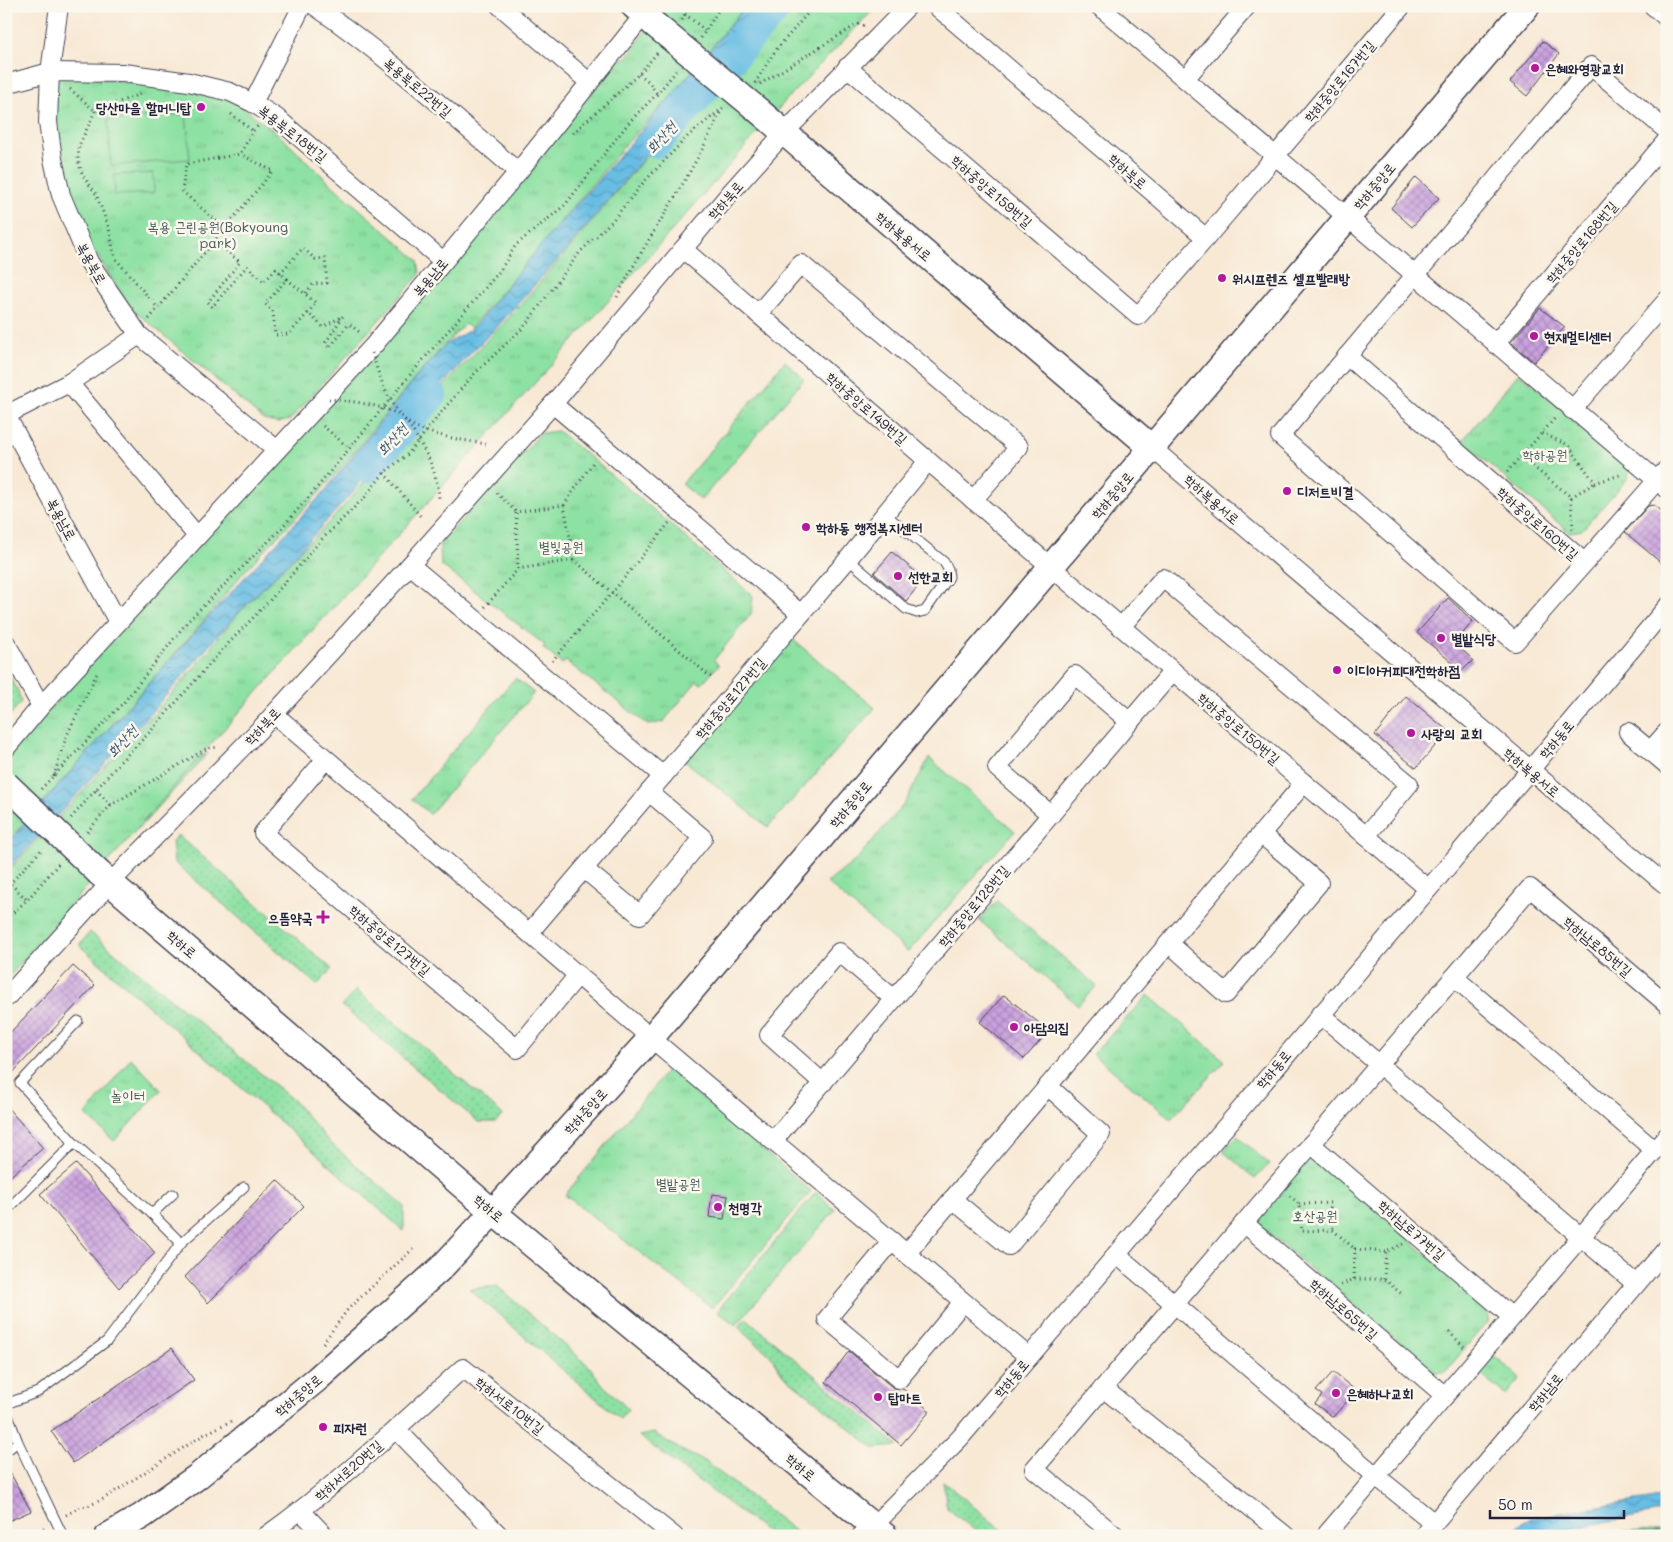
<svg xmlns="http://www.w3.org/2000/svg" width="1673" height="1542" font-family="Mali,'Poor Story',sans-serif">
  <defs>
    <pattern id="grass-dots" width="8" height="8" patternUnits="userSpaceOnUse" patternTransform="scale(1.25)"><rect width="8" height="8" fill="#8de1a3"/><path d="M2 2h.1M6 6h.1" fill="none" stroke="#79c18d" stroke-width="1.8" stroke-linecap="round"/></pattern>
    <pattern id="forest-firs" width="22" height="20" patternUnits="userSpaceOnUse" patternTransform="scale(1.25)"><rect width="22" height="20" fill="#72bf89"/><path d="M5 1l3.5 6h-7zM16 11l3.5 6h-7z" fill="#5d9b71"/></pattern>
    <pattern id="park-tufts" width="24" height="20" patternUnits="userSpaceOnUse" patternTransform="scale(1.25)"><rect width="24" height="20" fill="#8de1a3"/><path d="M3 7l-1-3M5 7V3M7 7l1-3M15 17l-1-3M17 17v-4M19 17l1-3" fill="none" stroke="#79c18d"/></pattern>
    <pattern id="water-waves" width="16" height="10" patternUnits="userSpaceOnUse" patternTransform="scale(1.25)"><rect width="16" height="10" fill="#67bde4"/><path d="M0 5q4-4 8 0t8 0" fill="none" stroke="#5499ba"/></pattern>
    <pattern id="building-cross-hatch" width="8" height="8" patternUnits="userSpaceOnUse" patternTransform="scale(1.25)"><rect width="8" height="8" fill="#caa1df"/><path d="M0 0l8 8M0 8l8-8" fill="none" stroke="#a483b6"/></pattern>
  </defs>
  <rect width="100%" height="100%" fill="#fbf7ec"/>
  <filter id="ink" filterUnits="userSpaceOnUse"><feTurbulence type="fractalNoise" baseFrequency=".02" numOctaves="2"/><feDisplacementMap in="SourceGraphic" scale="10" xChannelSelector="R" yChannelSelector="G"/><feConvolveMatrix kernelMatrix="1 2 1 2 8 2 1 2 1" color-interpolation-filters="sRGB"/></filter>
  <filter id="wash" filterUnits="userSpaceOnUse"><feTurbulence type="fractalNoise" baseFrequency=".0096" numOctaves="4" result="noise"/><feDisplacementMap in="SourceGraphic" scale="20" xChannelSelector="R" yChannelSelector="G"/><feGaussianBlur stdDeviation="1.12" result="paint"/><feColorMatrix in="noise" values="0 0 0 0 0 0 0 0 0 0 0 0 0 0 0 0 0 1.4 0 .05"/><feComposite in="paint" operator="in"/></filter>
  <g filter="url(#wash)">
    <rect width="100%" height="100%" fill="#f8e9d5"/>
    <g fill="url(#grass-dots)" stroke="#58826f">
      <polygon points="6,670 18,691 21,702 11,714 6,707"/>
      <polygon points="208,753 144,823 134,819 193,761"/>
      <polygon points="178,835 332,969 317,985 174,862 172,841"/>
      <polygon points="90,932 294,1101 330,1143 404,1206 404,1231 79,945"/>
      <polygon points="356,990 503,1115 496,1122 478,1122 342,1006"/>
      <polygon points="497,1286 589,1366 603,1385 628,1409 620,1419 469,1289"/>
      <polygon points="746,1318 898,1446 874,1448 783,1375 770,1355 738,1327"/>
      <polygon points="654,1433 681,1450 706,1462 796,1532 796,1536 772,1536 639,1436"/>
      <polygon points="943,1481 1009,1536 982,1536 947,1508"/>
    </g>
    <polygon fill="url(#forest-firs)" stroke="#4a7062" points="1667,1529 1667,1536 1577,1536"/>
    <g fill="url(#park-tufts)" stroke="#58826f">
      <path d="M663,6h82l-72,88 -46,49 -156,185 -6,-4c-51,50 -92,108 -139,161 -26,30 -56,58 -83,88 -15,17 -28,35 -43,52 -65,73 -128,146 -194,218v-85l495,-551 105,-133 15,-16h6z"/>
      <path d="M777,6h100l-90,93 -111,127 -459,511 -211,243v-106c64,-69 128,-137 189,-207 15,-17 28,-36 43,-53 55,-58 119,-111 160,-180l118,-124 52,-60 168,-201z"/>
      <polygon points="63,75 185,88 230,98 277,133 334,187 418,260 420,274 290,420 277,423 264,420 130,307 84,235 66,191 56,144 54,83"/>
      <polygon points="785,361 804,379 701,500 682,484"/>
      <polygon points="1519,373 1629,467 1628,478 1582,530 1569,532 1462,441"/>
      <polygon points="558,431 655,511 753,596 751,614 714,660 719,665 701,684 697,681 663,722 648,725 566,661 562,664 543,648 545,645 441,565 440,544 541,433"/>
      <polygon points="791,638 875,708 768,827 689,764 681,755"/>
      <polygon points="515,678 534,693 430,814 412,799"/>
      <polygon points="929,758 1015,831 908,952 827,883 855,861 905,803"/>
      <polygon points="997,901 1097,986 1078,1005 979,920"/>
      <polygon points="1148,995 1225,1061 1171,1119 1093,1054"/>
      <polygon points="131,1058 161,1090 114,1141 86,1115"/>
      <polygon points="668,1069 811,1191 712,1308 565,1195"/>
      <polygon points="1237,1136 1269,1164 1255,1179 1223,1151"/>
      <polygon points="1314,1156 1488,1309 1488,1321 1445,1372 1434,1372 1259,1226 1258,1210 1303,1158"/>
      <polygon points="816,1192 835,1210 736,1325 717,1311"/>
      <polygon points="1490,1352 1520,1378 1506,1395 1474,1369"/>
    </g>
    <g fill="#8de1a3" stroke="#58826f">
      <polygon points="186,114 190,159 111,166 108,120"/>
      <polygon points="153,173 154,193 115,195 114,175"/>
    </g>
    <g fill="url(#water-waves)" stroke="#447090">
      <polygon points="746,6 776,6 734,50 568,248 497,327 470,354 424,405 397,432 388,448 351,494 300,550 235,616 135,731 6,872 6,845 220,604 323,493 415,379 445,345 473,328 542,244 668,100"/>
      <polygon points="1667,1496 1667,1511 1610,1521 1537,1536 1507,1536 1522,1523 1531,1518"/>
    </g>
    <g fill="none" stroke-linecap="round" stroke-linejoin="round">
      <g stroke="#67bde4" stroke-width="32">
        <polyline points="656,142 777,6"/>
        <polyline points="367,467 431,395"/>
      </g>
    </g>
    <g id="blocks">
      <g fill="url(#building-cross-hatch)">
        <polygon points="1543,41 1559,54 1527,96 1510,82"/>
        <polygon points="1416,177 1439,198 1412,227 1391,208"/>
        <polygon points="1540,308 1565,327 1534,362 1511,342"/>
        <polygon points="1654,505 1667,515 1667,568 1625,532 1648,506"/>
        <polygon points="892,552 924,579 906,601 874,573"/>
        <polygon points="1448,598 1473,621 1455,643 1473,660 1462,671 1417,633"/>
        <polygon points="1406,696 1448,731 1416,768 1375,735"/>
        <polygon points="73,966 95,985 6,1080 6,1037"/>
        <polygon points="1004,995 1049,1031 1024,1059 980,1022"/>
        <polygon points="6,1106 43,1148 6,1180"/>
        <polygon points="76,1164 155,1253 119,1288 40,1194"/>
        <polygon points="277,1180 304,1206 208,1303 185,1277"/>
        <polygon points="712,1194 728,1196 724,1219 709,1217"/>
        <polygon points="172,1348 194,1380 73,1463 51,1431"/>
        <polygon points="849,1351 892,1387 898,1389 903,1389 930,1411 901,1445 826,1382"/>
        <polygon points="1333,1372 1356,1391 1333,1417 1315,1404 1322,1395 1316,1391"/>
        <polygon points="6,1465 31,1511 6,1522"/>
      </g>
    </g>
  </g>
  <g filter="url(#ink)">
    <use href="#blocks" fill-opacity="0" stroke="#424052" stroke-width="1"/>
    <g fill="none" stroke-linecap="round" stroke-linejoin="round">
      <defs>
        <g id="lane">
          <polyline points="848,559 906,609 917,613 925,611 949,577 948,569 944,562 885,514"/>
          <polyline points="6,1211 74,1143"/>
          <polyline points="152,1214 173,1194"/>
          <polyline points="181,1243 244,1187"/>
          <polyline points="6,1404 38,1392 107,1341 181,1243 152,1214 74,1143 20,1083 78,1021"/>
          <polyline points="6,1410 18,1442 63,1536"/>
          <polyline points="6,1451 18,1442"/>
        </g>
        <g id="street">
          <polyline points="59,6 50,72 48,122 53,159 61,195 89,262 139,335 277,450"/>
          <path d="M315,6c72,50 137,109 203,166"/>
          <polyline points="500,6 589,82"/>
          <polyline points="936,6 1206,238"/>
          <polyline points="1099,6 1667,489"/>
          <polyline points="1653,6 1667,18"/>
          <polyline points="847,67 1138,316 1206,238 1402,6"/>
          <polyline points="1185,79 1247,6"/>
          <polyline points="6,84 50,72 124,73 189,82 230,92 253,103 277,118 443,261"/>
          <polyline points="253,103 302,6"/>
          <polyline points="1667,131 1591,66 1280,436 1515,642 1667,469"/>
          <polyline points="683,249 1051,567 1427,888"/>
          <polyline points="758,314 801,264 1019,447 973,500"/>
          <polyline points="1495,344 1667,140"/>
          <polyline points="1347,356 1584,562"/>
          <polyline points="69,383 197,536"/>
          <polyline points="553,404 801,614"/>
          <polyline points="1572,410 1667,300"/>
          <polyline points="6,415 118,622"/>
          <polyline points="6,415 69,383 139,335"/>
          <polyline points="1152,448 1667,886"/>
          <polyline points="410,565 663,776"/>
          <polyline points="1121,627 1163,578 1409,784 1366,836"/>
          <polyline points="6,643 41,706"/>
          <polyline points="274,714 651,1038 1029,1357"/>
          <polyline points="1628,732 1667,765"/>
          <polyline points="6,748 41,706 374,345 518,172 650,7"/>
          <polyline points="1650,751 1667,732"/>
          <polyline points="326,759 263,833 517,1049 578,975"/>
          <polyline points="1051,815 997,768 1075,675 1130,722"/>
          <polyline points="584,869 640,915 703,838 649,792"/>
          <polyline points="529,933 848,559 928,461"/>
          <polyline points="1169,943 1226,994 1319,883 1261,834"/>
          <polyline points="1454,977 1654,1150"/>
          <polyline points="6,998 110,883 263,726 410,565 553,404 731,192 784,133 908,6"/>
          <polyline points="1320,1014 1636,1284"/>
          <polyline points="823,1083 769,1035 839,952 894,999"/>
          <polyline points="773,1141 1173,671"/>
          <polyline points="1311,1144 1512,1317"/>
          <polyline points="952,1199 1009,1246 1101,1134 1048,1086"/>
          <polyline points="1244,1223 1445,1396"/>
          <polyline points="892,1241 827,1319 899,1379 963,1302"/>
          <polyline points="906,1254 1304,783"/>
          <polyline points="1116,1254 1376,1476 1434,1523"/>
          <polyline points="1103,1388 1286,1536"/>
          <polyline points="396,1429 500,1536"/>
          <polyline points="301,1511 325,1536"/>
          <path d="M266,1536c70,-50 133,-110 197,-168l211,168"/>
          <polyline points="861,1536 873,1526 960,1438 1530,770 1667,607"/>
          <polyline points="1116,1536 1034,1469 1530,888 1667,1004"/>
          <polyline points="1325,1536 1667,1136"/>
          <polyline points="1423,1536 1667,1248"/>
        </g>
        <g id="secondary">
          <polyline points="634,6 654,24"/>
          <polyline points="759,111 1152,448"/>
          <polyline points="99,873 493,1212 885,1536"/>
          <polyline points="108,1536 142,1516 197,1477 317,1379 441,1268 493,1212 651,1038 1527,6"/>
        </g>
      </defs>
      <use href="#lane" stroke="#424052" stroke-width="11"/>
      <use href="#street" stroke="#424052" stroke-width="20"/>
      <use href="#secondary" stroke="#424052" stroke-width="28"/>
      <g stroke="#424052" stroke-width="3" stroke-dasharray="1 4" stroke-linecap="butt">
        <polyline points="685,14 706,31"/>
        <polyline points="682,20 689,6"/>
        <polyline points="701,38 721,6"/>
        <polyline points="639,74 648,81 657,94"/>
        <polyline points="755,83 775,51 814,6"/>
        <polyline points="760,84 858,24 866,26"/>
        <polyline points="70,89 95,111 140,94"/>
        <polyline points="95,111 79,146 78,160 82,174 96,194 109,228 115,258 158,308"/>
        <polyline points="231,114 253,131"/>
        <polyline points="573,133 639,74 657,53"/>
        <polyline points="224,228 182,191 186,164 240,154 253,131 258,126"/>
        <polyline points="214,241 240,262 208,302 212,307 247,266 264,282 276,269 287,279 265,304 273,311 275,335 289,334 308,313 323,327 343,316 326,342 329,348 349,324 362,334"/>
        <polyline points="280,273 303,248 315,259 325,258 327,283 313,284 305,294"/>
        <polyline points="287,279 316,303 308,313"/>
        <path d="M617,297c32,-64 76,-121 104,-187"/>
        <polyline points="149,319 273,171 240,154"/>
        <polyline points="323,426 349,448"/>
        <polyline points="1542,433 1568,445 1595,483 1623,474"/>
        <polyline points="1521,457 1571,497 1573,530"/>
        <polyline points="1507,472 1556,417"/>
        <polyline points="384,473 422,518"/>
        <polyline points="497,493 516,512 564,505 594,461"/>
        <polyline points="1571,497 1595,483"/>
        <polyline points="564,505 574,560 713,679"/>
        <polyline points="516,513 518,569"/>
        <polyline points="485,607 518,569 574,560"/>
        <polyline points="552,661 612,593 669,523"/>
        <polyline points="54,776 66,737 97,673"/>
        <polyline points="41,789 124,702 188,621 279,531 315,490 410,375 499,272 516,245 565,205 630,121 657,94 678,69"/>
        <polyline points="96,790 111,805"/>
        <polyline points="71,818 121,761 150,732 224,648 271,599 321,540 365,497 384,473 409,453 438,416 475,373 523,328 580,252 612,221 644,182 689,135 723,108"/>
        <polyline points="6,826 13,819"/>
        <polyline points="87,832 111,805 206,749 218,747"/>
        <polyline points="11,884 27,900"/>
        <polyline points="6,888 43,848"/>
        <polyline points="6,919 27,900 59,863"/>
        <polyline points="1290,1196 1299,1204 1302,1231 1333,1230 1355,1249"/>
        <polyline points="1299,1204 1330,1203 1333,1230"/>
        <polyline points="1354,1279 1355,1249 1386,1252"/>
        <polyline points="1384,1279 1386,1252 1403,1244"/>
        <polyline points="1341,1285 1354,1279 1384,1279 1403,1295"/>
        <polyline points="1449,1332 1464,1347"/>
        <polyline points="323,1343 348,1309 413,1249"/>
        <polyline points="66,1515 80,1507 88,1506 103,1499 205,1434 231,1421"/>
        <polyline points="37,1536 41,1530 45,1527"/>
      </g>
      <use href="#lane" stroke="#fff" stroke-width="9"/>
      <use href="#street" stroke="#fff" stroke-width="18"/>
      <use href="#secondary" stroke="#fff" stroke-width="25"/>
      <defs>
        <g id="secondary-bridge">
          <polyline points="654,24 759,111"/>
          <polyline points="6,784 99,873"/>
        </g>
      </defs>
      <use href="#secondary-bridge" stroke="#424052" stroke-width="28" stroke-linecap="butt"/>
      <g stroke="#424052" stroke-width="3" stroke-dasharray="1 4" stroke-linecap="butt">
        <path d="M372,353c7,22 15,49 32,66 17,16 59,21 82,25"/>
        <path d="M329,399c20,2 64,6 77,22 6,8 12,18 17,27 9,16 15,31 16,50"/>
      </g>
      <use href="#secondary-bridge" stroke="#fff" stroke-width="25"/>
    </g>
  </g>
  <g fill="#b5179e" stroke="#fbf7ec" stroke-width="2">
    <circle cx="1535" cy="68" r="5"/>
    <circle cx="201" cy="107" r="5"/>
    <circle cx="1222" cy="278" r="5"/>
    <circle cx="1534" cy="336" r="5"/>
    <circle cx="1287" cy="491" r="5"/>
    <circle cx="806" cy="527" r="5"/>
    <circle cx="898" cy="576" r="5"/>
    <circle cx="1441" cy="638" r="5"/>
    <circle cx="1337" cy="670" r="5"/>
    <circle cx="1411" cy="733" r="5"/>
    <path d="M320.5 909.5h5v5h5v5h-5v5h-5v-5h-5v-5h5z"/>
    <circle cx="1014" cy="1027" r="5"/>
    <circle cx="718" cy="1207" r="5"/>
    <circle cx="1336" cy="1393" r="5"/>
    <circle cx="878" cy="1397" r="5"/>
    <circle cx="323" cy="1427" r="5"/>
  </g>
  <g text-anchor="middle" dominant-baseline="central" stroke-width="5" stroke-linejoin="round" paint-order="stroke">
    <g font-size="14" font-weight="bold" fill="#22223b" stroke="#fbf7ec" text-anchor="start">
      <text x="1545" y="68">은혜와영광교회</text>
      <text x="191" y="107" text-anchor="end">당산마을 할머니탑</text>
      <text x="1232" y="278">워시프렌즈 셀프빨래방</text>
      <text x="1544" y="336">현재멀티센터</text>
      <text x="1297" y="491">디저트비결</text>
      <text x="816" y="527">학하동 행정복지센터</text>
      <text x="908" y="576">선한교회</text>
      <text x="1451" y="638">별밭식당</text>
      <text x="1347" y="670">이디아커피대전학하점</text>
      <text x="1421" y="733">사랑의 교회</text>
      <text x="313" y="917" text-anchor="end">으뜸약국</text>
      <text x="1024" y="1027">아담의집</text>
      <text x="728" y="1207">천명각</text>
      <text x="1346" y="1393">은혜하나교회</text>
      <text x="888" y="1397">탑마트</text>
      <text x="333" y="1427">피자런</text>
    </g>
    <g font-size="14" fill="#22223b" stroke="#fbf7ec">
      <text transform="translate(1339 81) rotate(-50)">학하중앙로167번길</text>
      <text transform="translate(418 87) rotate(40)">복용북로22번길</text>
      <text transform="translate(293 133) rotate(38)">복용북로18번길</text>
      <text transform="translate(1128 171) rotate(41)">학하북로</text>
      <text transform="translate(1374 186) rotate(-50)">학하중앙로</text>
      <text transform="translate(992 191) rotate(41)">학하중앙로159번길</text>
      <text transform="translate(725 200) rotate(-49)">학하북로</text>
      <text transform="translate(904 236) rotate(40)">학하복용서로</text>
      <text transform="translate(1581 242) rotate(-50)">학하중앙로168번길</text>
      <text transform="translate(92 263) rotate(61)">복용북로</text>
      <text transform="translate(430 277) rotate(-50)">복용남로</text>
      <text transform="translate(867 408) rotate(41)">학하중앙로149번길</text>
      <text transform="translate(1112 495) rotate(-50)">학하중앙로</text>
      <text transform="translate(1212 499) rotate(41)">학하복용서로</text>
      <text transform="translate(62 519) rotate(62)">복용남로</text>
      <text transform="translate(1538 523) rotate(41)">학하중앙로160번길</text>
      <text transform="translate(730 698) rotate(-50)">학하중앙로127번길</text>
      <text transform="translate(262 726) rotate(-47)">학하북로</text>
      <text transform="translate(1239 728) rotate(40)">학하중앙로150번길</text>
      <text transform="translate(1556 739) rotate(-50)">학하동로</text>
      <text transform="translate(1532 772) rotate(40)">학하복용서로</text>
      <text transform="translate(850 804) rotate(-50)">학하중앙로</text>
      <text transform="translate(973 906) rotate(-50)">학하중앙로128번길</text>
      <text transform="translate(390 940) rotate(40)">학하중앙로127번길</text>
      <text transform="translate(182 944) rotate(41)">학하로</text>
      <text transform="translate(1598 946) rotate(40)">학하남로85번길</text>
      <text transform="translate(1273 1069) rotate(-50)">학하동로</text>
      <text transform="translate(585 1111) rotate(-48)">학하중앙로</text>
      <text transform="translate(489 1208) rotate(40)">학하로</text>
      <text transform="translate(1412 1230) rotate(41)">학하남로77번길</text>
      <text transform="translate(1344 1309) rotate(41)">학하남로65번길</text>
      <text transform="translate(1011 1378) rotate(-50)">학하동로</text>
      <text transform="translate(1545 1392) rotate(-50)">학하남로</text>
      <text transform="translate(298 1395) rotate(-40)">학하중앙로</text>
      <text transform="translate(510 1405) rotate(38)">학하서로10번길</text>
      <text transform="translate(801 1467) rotate(40)">학하로</text>
      <text transform="translate(348 1470) rotate(-41)">학하서로20번길</text>
    </g>
    <g font-size="14" fill="#425b5a" stroke="#fbf7ec">
      <text x="218" y="226">복용 근린공원(Bokyoung<tspan x="218" dy="16">park)</tspan></text>
      <text x="1545" y="454">학하공원</text>
      <text x="561" y="546">별빛공원</text>
      <text x="128" y="1095">놀이터</text>
      <text x="678" y="1183">별밭공원</text>
      <text x="1315" y="1215">호산공원</text>
    </g>
    <g font-size="15" font-style="italic" fill="#3a5876" stroke="#fbf7ec">
      <text transform="translate(661 137) rotate(-48)">화산천</text>
      <text transform="translate(392 439) rotate(-48)">화산천</text>
      <text transform="translate(122 741) rotate(-48)">화산천</text>
    </g>
  </g>
  <rect width="1673" height="1542" fill="none" stroke="#fbf7ec" stroke-width="25"/>
  <path d="M1490 1510v8h134v-8" fill="none" stroke="#22223b" stroke-width="2.5"/>
  <text x="1498" y="1510" font-size="15" fill="#22223b" stroke="#fbf7ec" stroke-width="4" paint-order="stroke">50 m</text>
</svg>
